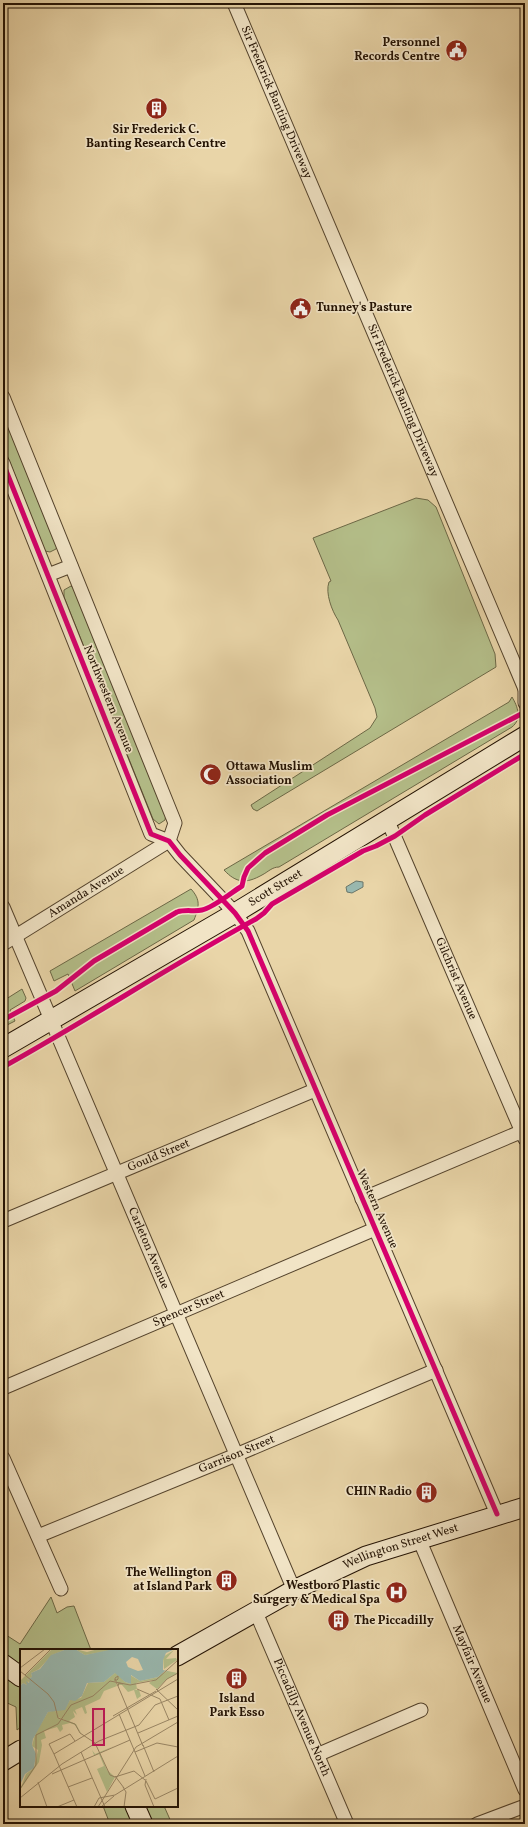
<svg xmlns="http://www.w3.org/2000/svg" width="528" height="1827" font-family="Vollkorn,serif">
  <rect width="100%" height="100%" fill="#e9d5a8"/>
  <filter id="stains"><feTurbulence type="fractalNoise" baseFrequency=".005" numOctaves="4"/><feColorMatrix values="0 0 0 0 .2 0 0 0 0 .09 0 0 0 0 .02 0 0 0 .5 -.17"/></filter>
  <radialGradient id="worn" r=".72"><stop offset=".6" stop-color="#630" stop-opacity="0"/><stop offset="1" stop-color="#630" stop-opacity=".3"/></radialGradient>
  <g fill="#b4be89" stroke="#6c6846">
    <polygon points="3,409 58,545 56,549 50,552 45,551 3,445"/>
    <path d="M416,498l12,2 8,7 59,147 1,13 -236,142 -3,2 -4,-2 -2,-4 119,-77 7,-11 -2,-9 -37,-88c-6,-9 -13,-27 -9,-38l2,-1 -18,-43z"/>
    <polygon points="71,586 76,591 166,814 165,820 159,824 153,819 64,597 64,590"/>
    <path d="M512,697c6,10 10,22 0,30l-233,140c-7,0 -11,5 -17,8 -16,9 -26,8 -38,-5l285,-168z"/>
    <path d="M191,889c10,11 8,18 3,31l-119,71 -7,-17 -14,7 -4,-10z"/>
    <polygon points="22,989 26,998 25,1001 10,1010 15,1021 3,1027 3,1001"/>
    <polygon points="51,1597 57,1613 67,1607 74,1606 91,1650 21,1650 21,1727 17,1730 16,1707 3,1701 3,1633 20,1644"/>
    <polygon points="103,1806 164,1806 172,1824 110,1824"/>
  </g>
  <polygon fill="#99b8af" stroke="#6a766a" points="356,881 363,882 363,887 352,893 347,892 346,887"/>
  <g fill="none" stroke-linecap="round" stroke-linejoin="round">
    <defs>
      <g id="street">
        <path id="s1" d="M234,3l291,686"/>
        <polyline points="3,397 175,823 169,841"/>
        <polyline points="3,463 151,834 169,841 180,855 235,913 248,931 497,1514"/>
        <polyline points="48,575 71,566"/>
        <polyline points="525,689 525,703"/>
        <path id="s2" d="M387,819l138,320"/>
        <path id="s3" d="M3,907l291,683"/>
        <path id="s4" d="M3,944l166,-103"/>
        <polyline points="362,1199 525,1130"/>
        <path id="s5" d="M3,1221l312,-131"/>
        <path id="s6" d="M3,1388l372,-159"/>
        <polyline points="3,1458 61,1589"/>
        <path id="s7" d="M38,1536l198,-81 200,-85"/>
        <path id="s8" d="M419,1539l106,251"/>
        <path id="s9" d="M255,1610l92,214"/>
        <polyline points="317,1755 421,1710"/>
        <polyline points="477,1824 525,1806"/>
      </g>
      <g id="secondary">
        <path id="s10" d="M3,1048l232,-135 290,-177"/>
        <path id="s11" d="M177,1656l117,-66 72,-34 159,-49"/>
        <polyline points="3,1664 21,1677"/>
        <polyline points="3,1761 21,1750"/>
        <polyline points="135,1806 143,1824"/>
      </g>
    </defs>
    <use href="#street" stroke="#54432c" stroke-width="15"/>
    <use href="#secondary" stroke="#231203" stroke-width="21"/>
    <use href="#street" stroke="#f1e4c6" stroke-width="13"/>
    <use href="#secondary" stroke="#f1e4c6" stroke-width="19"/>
    <defs>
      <g id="cycleway">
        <polyline points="3,463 151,834 169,841 180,855 235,913 248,931 497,1514"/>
        <path d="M3,1020l53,-29 38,-30 83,-49c9,-3 17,0 25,-2 11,-2 30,-18 40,-24l2,-9 4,-9 17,-15 62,-38 198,-103"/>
        <path d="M3,1067c85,-47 167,-101 253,-148l8,-6 8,-9 91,-53 13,-5 19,-10 30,-21 100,-61"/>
      </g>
    </defs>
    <use href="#cycleway" stroke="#f1e4c6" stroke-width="8"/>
    <use href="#cycleway" stroke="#d6006c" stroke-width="5"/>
  </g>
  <defs>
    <symbol id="civic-disc" viewBox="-11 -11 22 22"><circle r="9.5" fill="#8f2418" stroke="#f1e4c6"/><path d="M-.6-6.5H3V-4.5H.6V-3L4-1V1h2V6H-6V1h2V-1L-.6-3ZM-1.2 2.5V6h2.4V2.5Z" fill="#fff"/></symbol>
    <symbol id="building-disc" viewBox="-11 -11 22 22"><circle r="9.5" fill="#8f2418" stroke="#f1e4c6"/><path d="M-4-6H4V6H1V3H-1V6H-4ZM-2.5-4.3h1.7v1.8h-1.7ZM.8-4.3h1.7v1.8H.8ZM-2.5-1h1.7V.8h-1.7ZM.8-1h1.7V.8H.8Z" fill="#fff"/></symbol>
    <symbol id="mosque-disc" viewBox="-11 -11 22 22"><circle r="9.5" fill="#8f2418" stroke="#f1e4c6"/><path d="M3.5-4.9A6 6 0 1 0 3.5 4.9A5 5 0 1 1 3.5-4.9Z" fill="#fff"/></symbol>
    <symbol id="hospital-disc" viewBox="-11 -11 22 22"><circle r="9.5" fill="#8f2418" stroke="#f1e4c6"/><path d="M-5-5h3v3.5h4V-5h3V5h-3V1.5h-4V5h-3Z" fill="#fff"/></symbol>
  </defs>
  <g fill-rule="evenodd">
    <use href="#civic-disc" x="444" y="38" width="25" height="25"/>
    <use href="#building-disc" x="144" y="96" width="25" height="25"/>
    <use href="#civic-disc" x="288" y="296" width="25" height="25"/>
    <use href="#mosque-disc" x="198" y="762" width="25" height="25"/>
    <use href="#building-disc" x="414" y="1480" width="25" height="25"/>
    <use href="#building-disc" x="214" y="1568" width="25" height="25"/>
    <use href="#hospital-disc" x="384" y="1580" width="25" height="25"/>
    <use href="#building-disc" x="326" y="1608" width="25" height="25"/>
    <use href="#building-disc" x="224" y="1666" width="25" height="25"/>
  </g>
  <g text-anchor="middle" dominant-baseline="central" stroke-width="3.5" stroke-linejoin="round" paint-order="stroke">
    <g font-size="12" font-weight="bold" fill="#231203" stroke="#f1e4c6" text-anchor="end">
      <text x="440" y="43">Personnel<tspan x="440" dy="14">Records Centre</tspan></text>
      <text x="156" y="130" text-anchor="middle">Sir Frederick C.<tspan x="156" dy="14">Banting Research Centre</tspan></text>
      <text x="316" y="308" text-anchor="start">Tunney's Pasture</text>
      <text x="226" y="767" text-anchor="start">Ottawa Muslim<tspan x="226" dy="14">Association</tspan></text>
      <text x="412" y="1492">CHIN Radio</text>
      <text x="212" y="1573">The Wellington<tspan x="212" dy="14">at Island Park</tspan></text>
      <text x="380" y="1586">Westboro Plastic<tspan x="380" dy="14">Surgery &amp; Medical Spa</tspan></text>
      <text x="354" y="1621" text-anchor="start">The Piccadilly</text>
      <text x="237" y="1699" text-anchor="middle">Island<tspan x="237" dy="14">Park Esso</tspan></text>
    </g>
    <g font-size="12" fill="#231203" stroke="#f1e4c6">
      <text stroke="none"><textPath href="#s1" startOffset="108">Sir Frederick Banting Driveway</textPath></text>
      <text stroke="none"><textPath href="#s1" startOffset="432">Sir Frederick Banting Driveway</textPath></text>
      <text transform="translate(108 699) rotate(68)">Northwestern Avenue</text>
      <text stroke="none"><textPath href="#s10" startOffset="316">Scott Street</textPath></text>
      <text stroke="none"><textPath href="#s4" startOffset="98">Amanda Avenue</textPath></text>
      <text stroke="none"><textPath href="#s2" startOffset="174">Gilchrist Avenue</textPath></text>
      <text stroke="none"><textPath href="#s5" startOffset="169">Gould Street</textPath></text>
      <text transform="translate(377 1209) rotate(66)">Western Avenue</text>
      <text stroke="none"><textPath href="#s3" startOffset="371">Carleton Avenue</textPath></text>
      <text stroke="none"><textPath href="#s6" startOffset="202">Spencer Street</textPath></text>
      <text stroke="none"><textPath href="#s7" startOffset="215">Garrison Street</textPath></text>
      <text stroke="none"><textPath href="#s11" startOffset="250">Wellington Street West</textPath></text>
      <text stroke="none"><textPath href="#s8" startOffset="136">Mayfair Avenue</textPath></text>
      <text stroke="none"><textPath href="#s9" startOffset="117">Piccadilly Avenue North</textPath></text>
    </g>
  </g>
  <g transform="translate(20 1649)">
    <rect width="158" height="158" fill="#e9d5a8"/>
    <path d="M32,0h15l-15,6 -13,14 -8,4 1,4 -5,2 4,1 -2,3 -1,-2 -1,4 -4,-2 -3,3v-5zM55,0l12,3 11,-3 16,1 -29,5zM154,1l-8,9 10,-1 1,2 -13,9 -1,-12zM145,22l-7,8 -22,4 1,6 -3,1h5l2,6 -4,3 -3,-9 -6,2 -6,-7h-4l-4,-8 3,9 -13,5 -4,8 -15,7 2,7 -2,1 -3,-7 -7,3 2,5 -4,-4 2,6 -6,4 7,3 6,11 -7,-10 -5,-2 -8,2 1,4 -3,3 -3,-5 -13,4 2,7 -5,2 1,5 -3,17 -19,28 6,-16 8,-6 4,-18 -6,-4 3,-12 13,-22 7,-2 4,9 8,2 -9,-4 -2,-7h8l6,-10 11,-2 7,-15 16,-1 12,-10 9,10 6,2 -1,-9 10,6 18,-4zM147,22l11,2 -11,6 -10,10 -8,-6zM94,97l-14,7 7,17 8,7 -8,15 -10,-23 7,-3 -5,-12 -5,1 -2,-5 3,4z" fill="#b4be89"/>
    <path d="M47,0h8l10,6 29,-6h61l-9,4 -3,7v10l8,2 -6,-1 -7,6 -18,4 -9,-6v9l-6,-2 -10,-9 -11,9 -17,1 -5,13 -7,5 -5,-1 -5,10 -17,2 -15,27 -1,6 4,9 -2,14 -9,6 -5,11v-99l3,-3 4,2 -1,-4 3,2 1,-3 -3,-1 5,-2 -1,-4 9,-4 11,-14zM112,8l6,2 5,11 -5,1 -10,-4 -2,-5z" fill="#99b8af" fill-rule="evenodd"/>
    <path fill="none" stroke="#9a8766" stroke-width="1" d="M0,19l25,-19M0,22l28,23 6,8 4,16 17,6 5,9 15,10 15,32 5,2 19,-6 11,9M5,26l26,-26M94,31h3l1,-1v-3l-3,2v1l1,2v1l2,4 1,-3 4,1M98,37l25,60M117,40l23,10 9,21M136,40l22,21M137,41l10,-11 11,-6M99,65l26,62M93,67l43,-25M118,84l40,-17M123,96l11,27M61,103l24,55M115,103l22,-9 21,4M34,105l-5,-10 21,-10 5,7M32,125l78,-34M95,127l9,12M126,130l-1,6 9,22M126,132l9,18 23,-11M18,133l9,25M48,138l24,-9M103,138l3,5 -2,15M0,140l16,-24v-30l22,-11 13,-19 22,-9 17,-15 20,4 26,-5 22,-20M0,149l42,-34 37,-23 40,-16 16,-20 23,-9M37,158l17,-7M57,158l-23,-53 124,-75M74,158l5,-9 16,-3 63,-39M78,158l38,-60 42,-25M81,158l13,-11"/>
    <path fill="#c2185b" fill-opacity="0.15" stroke="#c2185b" stroke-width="2" d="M73,60h11v36h-11z"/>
    <rect width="158" height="158" fill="none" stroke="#231203" stroke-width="2"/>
  </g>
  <rect width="528" height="1827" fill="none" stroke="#e9d5a8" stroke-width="16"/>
  <rect x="4" y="4" width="520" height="1819" fill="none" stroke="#231203" stroke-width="2"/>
  <rect x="8" y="8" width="512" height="1811" fill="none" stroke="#231203"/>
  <rect width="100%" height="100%" filter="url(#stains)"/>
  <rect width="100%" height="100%" fill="url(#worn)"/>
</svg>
